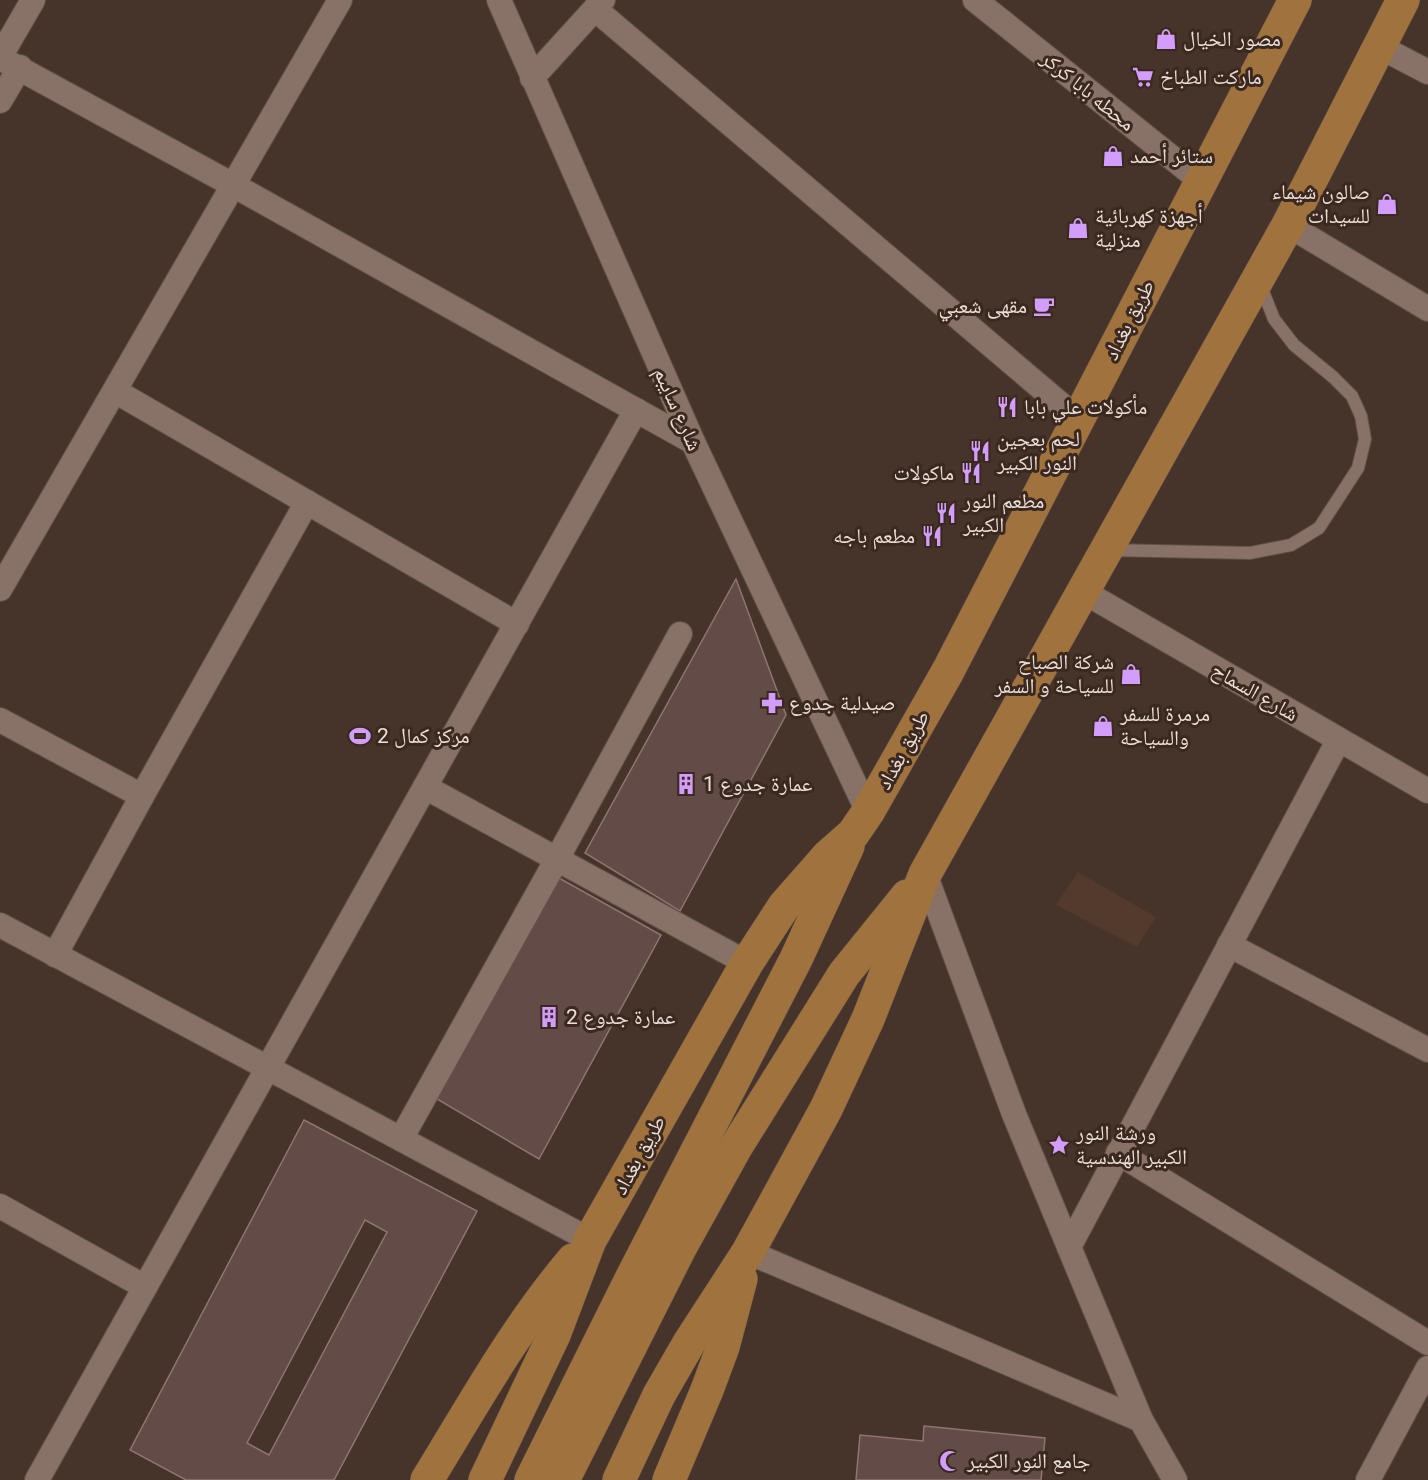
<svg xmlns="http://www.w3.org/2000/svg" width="1428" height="1480" font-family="Roboto,'Noto Naskh Arabic',sans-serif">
  <rect width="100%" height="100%" fill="#463329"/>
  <polygon fill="#543a2c" points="1078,872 1156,917 1137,947 1056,905"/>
  <g fill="#634b48" stroke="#8f7571" stroke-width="1.5" fill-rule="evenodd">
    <polygon points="736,579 786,715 680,911 585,853"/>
    <polygon points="559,878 661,935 539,1159 437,1099"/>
    <path d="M304,1120l173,91 -143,269h-148l-56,-30zM365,1220l22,12 -118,223 -22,-12z"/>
    <polygon points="924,1426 1045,1438 1041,1480 856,1480 860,1435 923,1441"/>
  </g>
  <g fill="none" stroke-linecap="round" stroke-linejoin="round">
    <defs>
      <polyline id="service" points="1109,550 1250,553 1291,545 1319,528 1358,468 1365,439 1361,416 1352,396 1333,377 1294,345 1274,319 1260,284"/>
      <g id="minor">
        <polyline points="499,0 693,442 868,812"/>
        <polyline points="975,0 1201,181"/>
        <polyline points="595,9 1078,419"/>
        <polyline points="1380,47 1428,72"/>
        <polyline points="0,57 33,0"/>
        <polyline points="0,58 233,185 693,442"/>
        <polyline points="532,78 603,0"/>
        <polyline points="0,101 20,67"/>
        <polyline points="1288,225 1428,309"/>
        <polyline points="115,391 517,624"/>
        <polyline points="0,589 340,0"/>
        <polyline points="1084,592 1428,791"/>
        <polyline points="0,720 142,796"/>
        <polyline points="425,787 747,963"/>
        <polyline points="925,874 1014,1114 1069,1247 1141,1420 1175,1480"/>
        <polyline points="0,925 590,1240"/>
        <polyline points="1229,945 1428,1050"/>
        <polyline points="55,955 142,796 307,502"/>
        <polyline points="401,1139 557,859 680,634"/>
        <polyline points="1118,1153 1428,1343"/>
        <polyline points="0,1206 145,1287"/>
        <polyline points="1069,1247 1338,741"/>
        <polyline points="748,1252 1141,1420"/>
        <polyline points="37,1480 636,410"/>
        <polyline points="1368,1480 1428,1368"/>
      </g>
      <g id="primary">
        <path d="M427,1480c46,-75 89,-153 146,-220"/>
        <polyline points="485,1480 554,1335 590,1240 747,963 784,906 828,856 853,834 868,812 948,671 1295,0"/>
        <polyline points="531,1480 631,1279 796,959 848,846"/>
        <polyline points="563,1480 680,1248 736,1147 844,974 907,896"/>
        <polyline points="619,1480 659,1395 689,1343 748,1252 826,1109 868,1019 925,874 1288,225 1403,0"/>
        <polyline points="669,1480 707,1390 723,1347 741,1279"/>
      </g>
    </defs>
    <use href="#service" stroke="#615149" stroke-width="14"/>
    <use href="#minor" stroke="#615149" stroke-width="26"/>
    <use href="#primary" stroke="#615149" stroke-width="34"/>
    <use href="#service" stroke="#887166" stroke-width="12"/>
    <use href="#minor" stroke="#887166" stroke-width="24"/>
    <use href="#primary" stroke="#9f723e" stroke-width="33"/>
  </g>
  <defs>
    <symbol id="shop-bare" viewBox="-9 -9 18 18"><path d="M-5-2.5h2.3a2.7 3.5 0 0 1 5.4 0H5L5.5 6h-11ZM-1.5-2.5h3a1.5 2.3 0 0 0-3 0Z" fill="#d29dfd" stroke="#3b291f" stroke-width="2.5" paint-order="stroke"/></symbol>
    <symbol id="supermarket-bare" viewBox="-9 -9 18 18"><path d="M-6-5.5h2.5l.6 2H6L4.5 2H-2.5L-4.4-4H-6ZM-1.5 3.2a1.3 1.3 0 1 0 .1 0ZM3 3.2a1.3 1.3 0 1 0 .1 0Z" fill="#d29dfd" stroke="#3b291f" stroke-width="2.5" paint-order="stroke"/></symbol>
    <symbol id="cafe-bare" viewBox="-9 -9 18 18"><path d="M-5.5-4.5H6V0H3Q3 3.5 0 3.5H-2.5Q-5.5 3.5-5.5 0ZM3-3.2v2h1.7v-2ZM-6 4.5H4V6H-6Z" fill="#d29dfd" stroke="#3b291f" stroke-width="2.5" paint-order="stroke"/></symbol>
    <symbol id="restaurant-bare" viewBox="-9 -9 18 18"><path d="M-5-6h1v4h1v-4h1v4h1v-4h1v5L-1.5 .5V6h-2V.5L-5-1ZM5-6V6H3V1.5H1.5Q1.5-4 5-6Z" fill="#d29dfd" stroke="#3b291f" stroke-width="2.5" paint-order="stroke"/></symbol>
    <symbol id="pharmacy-bare" viewBox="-9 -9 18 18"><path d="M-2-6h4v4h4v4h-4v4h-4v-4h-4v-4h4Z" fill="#d29dfd" stroke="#3b291f" stroke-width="2.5" paint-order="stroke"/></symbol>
    <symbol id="stadium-bare" viewBox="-9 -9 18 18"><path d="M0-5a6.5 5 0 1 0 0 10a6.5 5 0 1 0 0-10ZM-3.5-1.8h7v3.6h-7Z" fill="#d29dfd" stroke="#3b291f" stroke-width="2.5" paint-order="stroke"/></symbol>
    <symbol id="building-bare" viewBox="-9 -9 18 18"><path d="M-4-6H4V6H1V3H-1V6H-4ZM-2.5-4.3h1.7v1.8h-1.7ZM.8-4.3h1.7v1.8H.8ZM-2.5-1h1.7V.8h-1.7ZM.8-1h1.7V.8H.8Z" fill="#d29dfd" stroke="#3b291f" stroke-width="2.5" paint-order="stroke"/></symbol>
    <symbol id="sight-bare" viewBox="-9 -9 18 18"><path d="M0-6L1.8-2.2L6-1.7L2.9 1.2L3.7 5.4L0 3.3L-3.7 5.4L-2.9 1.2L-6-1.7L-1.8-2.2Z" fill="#d29dfd" stroke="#3b291f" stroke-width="2.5" paint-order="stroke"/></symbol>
    <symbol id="mosque-bare" viewBox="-9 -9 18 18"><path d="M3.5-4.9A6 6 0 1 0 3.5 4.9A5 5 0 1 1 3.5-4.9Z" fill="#d29dfd" stroke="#3b291f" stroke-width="2.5" paint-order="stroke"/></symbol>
  </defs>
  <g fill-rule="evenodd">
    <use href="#shop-bare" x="1151" y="24" width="30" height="30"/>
    <use href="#supermarket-bare" x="1128" y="62" width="30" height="30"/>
    <use href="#shop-bare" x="1098" y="141" width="30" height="30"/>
    <use href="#shop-bare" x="1372" y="189" width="30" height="30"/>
    <use href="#shop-bare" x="1063" y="213" width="30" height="30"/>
    <use href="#cafe-bare" x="1029" y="291" width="30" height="30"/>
    <use href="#restaurant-bare" x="992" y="392" width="30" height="30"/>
    <use href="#restaurant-bare" x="965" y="436" width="30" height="30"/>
    <use href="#restaurant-bare" x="956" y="458" width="30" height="30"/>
    <use href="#restaurant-bare" x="931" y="498" width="30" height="30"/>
    <use href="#restaurant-bare" x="917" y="521" width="30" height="30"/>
    <use href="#shop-bare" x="1116" y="659" width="30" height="30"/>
    <use href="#pharmacy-bare" x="757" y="688" width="30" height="30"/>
    <use href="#shop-bare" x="1088" y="711" width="30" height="30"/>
    <use href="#stadium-bare" x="345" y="721" width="30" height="30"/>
    <use href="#building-bare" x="671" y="769" width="30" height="30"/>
    <use href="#building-bare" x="534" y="1002" width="30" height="30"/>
    <use href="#sight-bare" x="1044" y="1130" width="30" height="30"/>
    <use href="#mosque-bare" x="935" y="1446" width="30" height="30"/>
  </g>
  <g text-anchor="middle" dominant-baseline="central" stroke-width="6" stroke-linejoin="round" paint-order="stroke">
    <g font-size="21" fill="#ebded8" stroke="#3b291f" text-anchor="start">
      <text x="1183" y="39">مصور الخيال</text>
      <text x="1160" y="77">ماركت الطباخ</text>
      <text x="1130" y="156">ستائر أحمد</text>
      <text x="1370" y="192" text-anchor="end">صالون شيماء<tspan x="1370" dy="24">للسيدات</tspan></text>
      <text x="1095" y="216">أجهزة كهربائية<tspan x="1095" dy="24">منزلية</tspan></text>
      <text x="1027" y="306" text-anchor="end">مقهى شعبي</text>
      <text x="1024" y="407">مأكولات علي بابا</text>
      <text x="997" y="439">لحم بعجين<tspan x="997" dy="24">النور الكبير</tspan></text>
      <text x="954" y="473" text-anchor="end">ماكولات</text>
      <text x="963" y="501">مطعم النور<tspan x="963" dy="24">الكبير</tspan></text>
      <text x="915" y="536" text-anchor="end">مطعم باجه</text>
      <text x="1114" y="662" text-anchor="end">شركة الصباح<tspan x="1114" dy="24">للسياحة و السفر</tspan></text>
      <text x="789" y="703">صيدلية جدوع</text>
      <text x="1120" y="714">مرمرة للسفر<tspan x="1120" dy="24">والسياحة</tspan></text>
      <text x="377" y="736">مركز كمال 2</text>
      <text x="703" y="784">عمارة جدوع 1</text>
      <text x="566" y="1017">عمارة جدوع 2</text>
      <text x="1076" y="1133">ورشة النور<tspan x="1076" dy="24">الكبير الهندسية</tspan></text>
      <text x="967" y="1461">جامع النور الكبير</text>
    </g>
    <g font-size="21" fill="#ebded8" stroke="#3b291f">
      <text transform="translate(1088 91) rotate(39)">محطه بابا كركر</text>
      <text transform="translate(1129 320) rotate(-63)">طريق بغداد</text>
      <text transform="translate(678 409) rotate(66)">شارع سايبم</text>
      <text transform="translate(1255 692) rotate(30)">شارع السماح</text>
      <text transform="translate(903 750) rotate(-61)">طريق بغداد</text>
      <text transform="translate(639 1155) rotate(-61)">طريق بغداد</text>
    </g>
  </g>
</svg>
